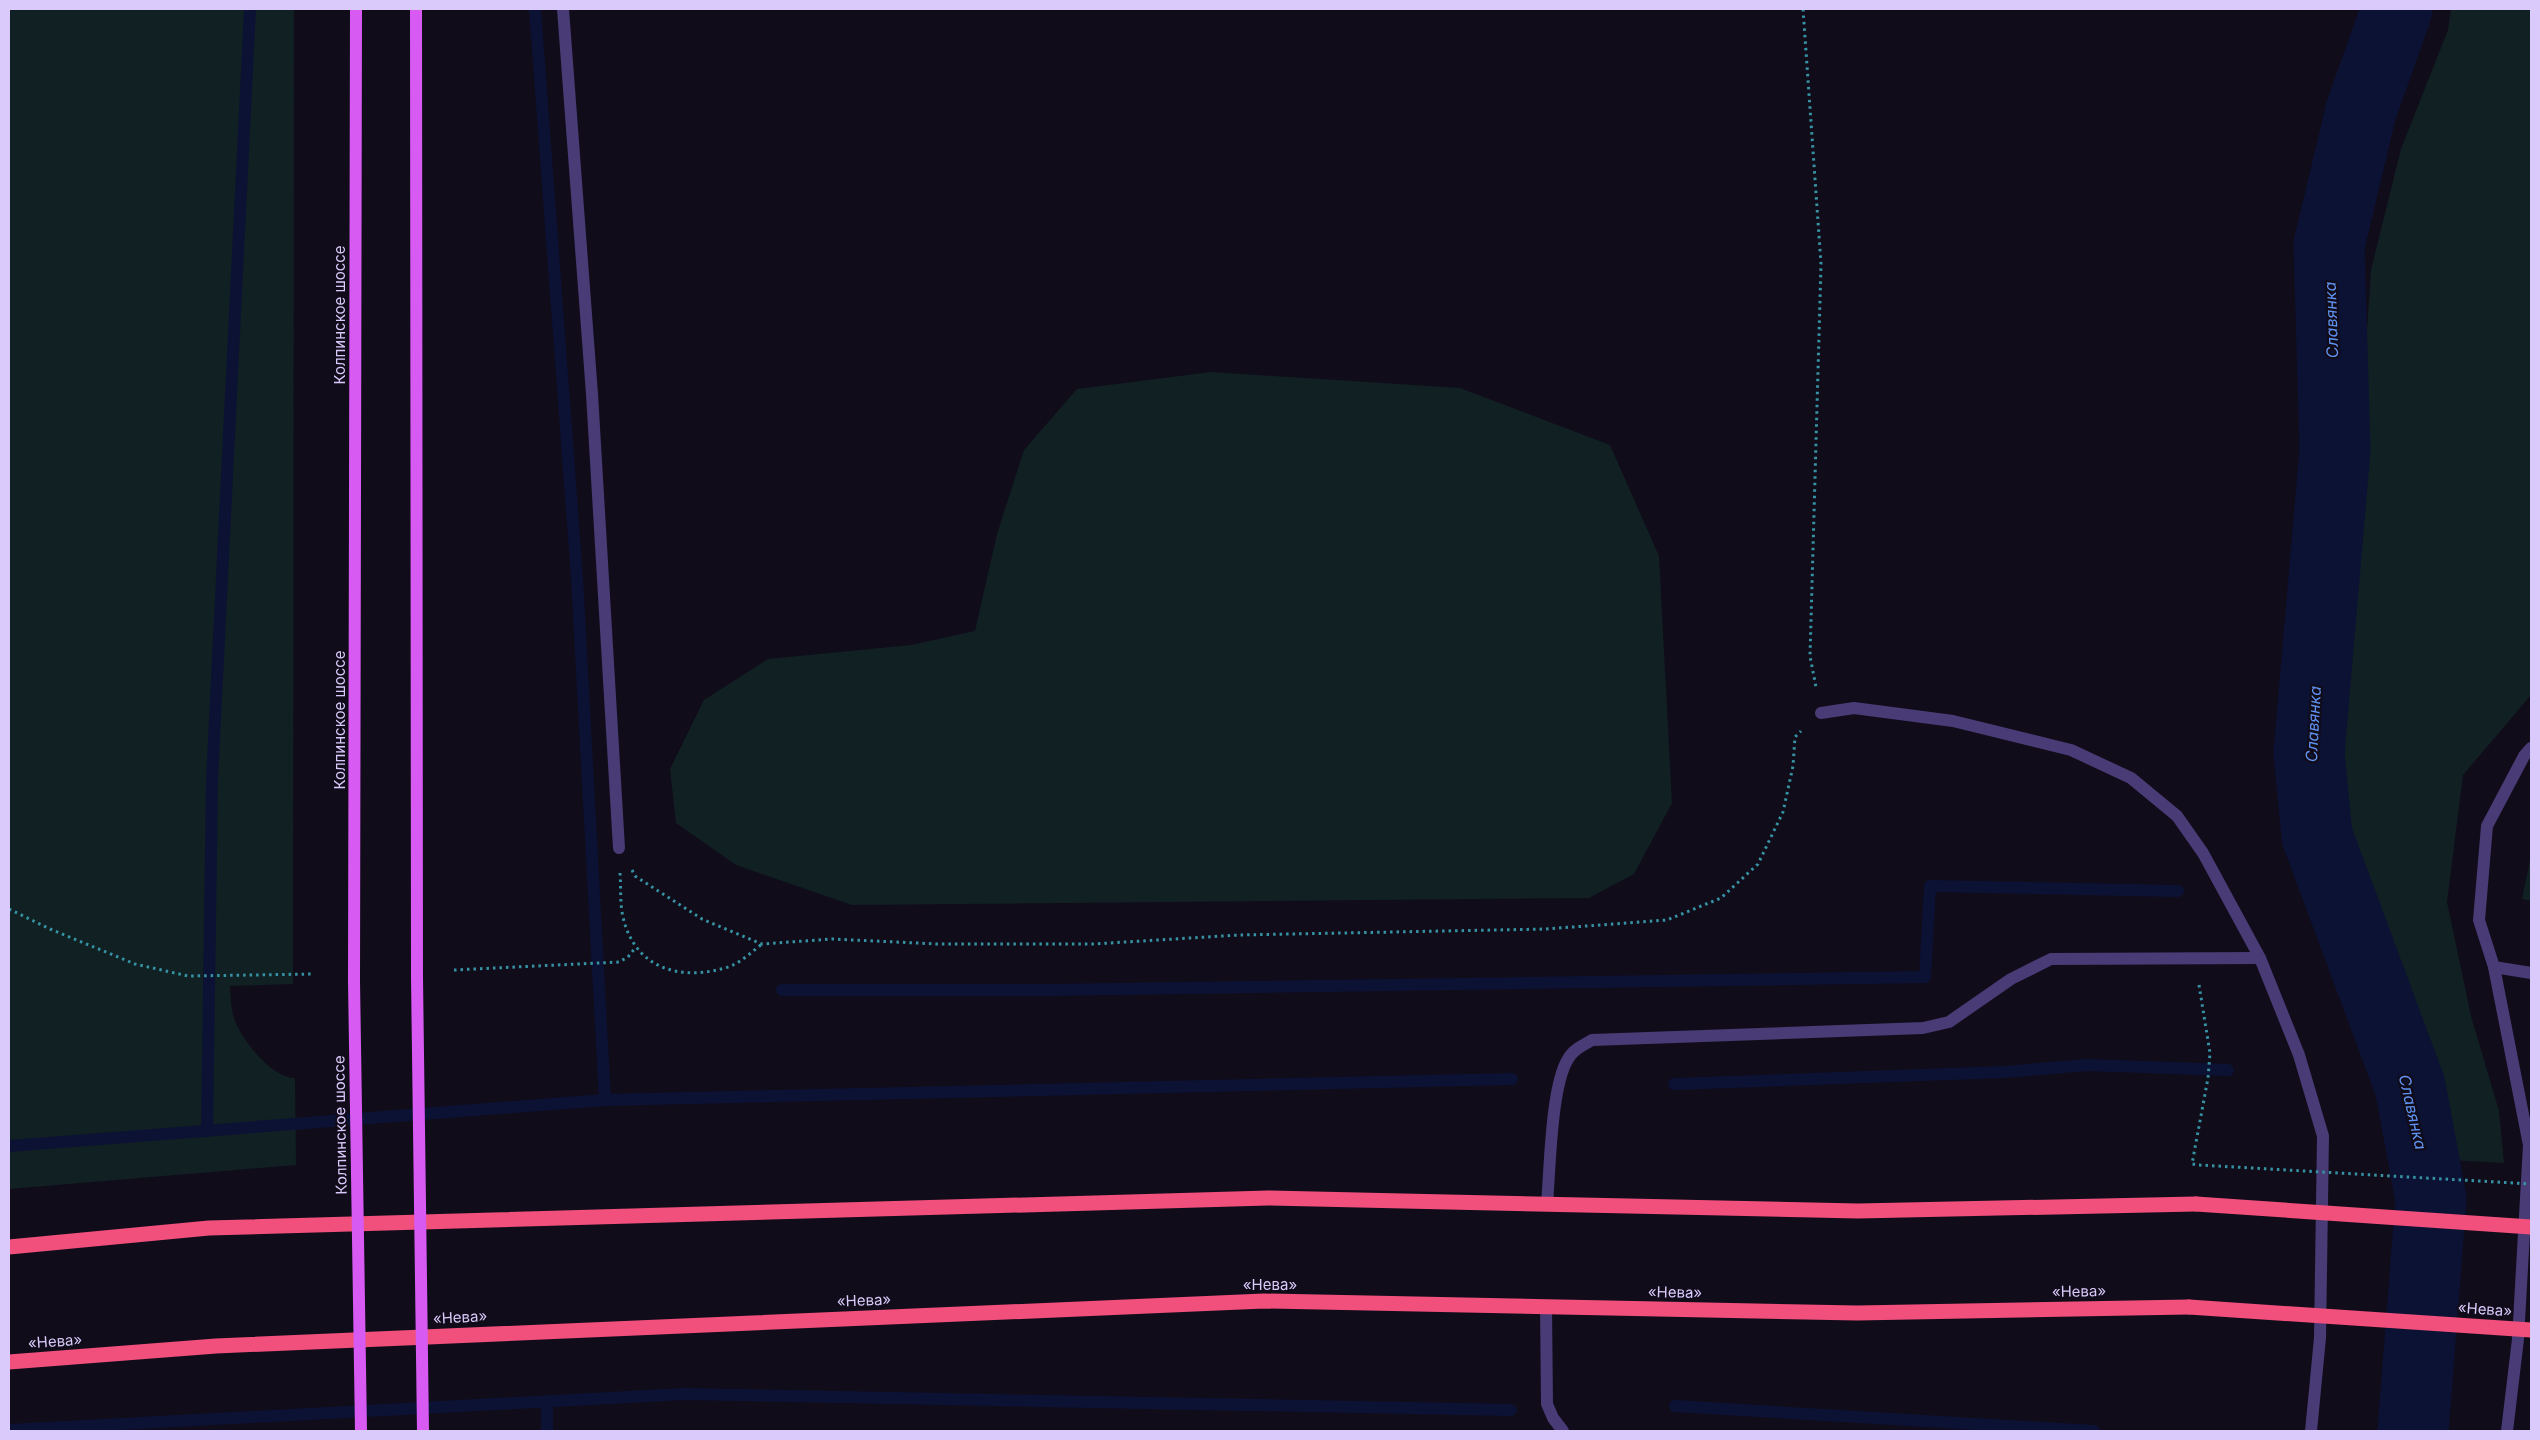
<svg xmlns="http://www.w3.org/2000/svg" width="2540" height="1440" font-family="Inter,sans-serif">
  <rect width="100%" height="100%" fill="#110c1a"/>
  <g fill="#102023">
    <path d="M9,9h285l-1,975 -63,2c1,11 1,25 5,35 8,20 37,57 60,57l1,87 -287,24z"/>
    <polygon points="2451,9 2531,9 2531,695 2463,775 2447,902 2471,1016 2499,1111 2504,1163 2432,1159 2424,1084 2335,812 2371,270 2401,149 2448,30"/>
    <polygon points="1211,372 1460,388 1610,445 1659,556 1672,803 1634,874 1589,898 852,905 736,865 676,823 670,769 704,700 768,659 911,645 975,631 997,534 1024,450 1077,389"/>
    <polygon points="2531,855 2531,901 2522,899"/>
  </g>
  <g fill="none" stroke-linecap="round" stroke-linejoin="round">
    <g stroke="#0c1234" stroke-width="12">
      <polyline points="535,9 577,578 605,1100"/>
      <polyline points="782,990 1048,990 1925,977 1930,886 2178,891"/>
      <polyline points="1674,1084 2004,1072 2087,1065 2228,1070"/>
      <polyline points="207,1131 212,780 250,9"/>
      <polyline points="9,1146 605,1100 1512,1079"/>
      <polyline points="547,1401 547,1431"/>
      <polyline points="1675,1406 2094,1431"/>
      <polyline points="9,1430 684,1394 1511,1410"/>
    </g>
    <polyline stroke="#0c1234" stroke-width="71" points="2397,9 2361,111 2329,245 2335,450 2309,753 2317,836 2410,1086 2431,1199 2413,1431"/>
    <g stroke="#3693a3" stroke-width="3" stroke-dasharray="2.5 4" stroke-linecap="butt">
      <polyline points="1803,9 1821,264 1810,656 1816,687"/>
      <polyline points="632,870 635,876 702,919 762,944 832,939 938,944 1093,944 1239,935 1546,929 1667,920 1721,898 1758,864 1783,812 1793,766 1795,737 1801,731"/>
      <path d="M620,873c1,13 0,26 2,39 10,57 59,71 109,54 10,-4 22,-15 31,-22"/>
      <polyline points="9,909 50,929 135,964 188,976 314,974"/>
      <polyline points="454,970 619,962 628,957 636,947"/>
      <polyline points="2199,985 2210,1053 2208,1078 2192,1164 2199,1165"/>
    </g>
    <g stroke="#493b75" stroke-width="12">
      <polyline points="563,9 592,394 619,848"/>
      <polyline points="1821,713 1854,708 1953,721 2071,750 2131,778 2177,816 2203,853 2260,958 2299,1055 2323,1136 2320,1338 2311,1431"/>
      <polyline points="2494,967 2531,973"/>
      <path d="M1547,1204c3,-35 4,-118 21,-145 5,-9 15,-14 24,-19l331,-12 26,-6 62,-43 40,-20 209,-1"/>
      <polyline points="1546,1306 1547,1404 1553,1418 1563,1431"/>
      <polyline points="2507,1431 2518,1339 2529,1145 2494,967 2479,920 2487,826 2524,756 2531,748"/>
    </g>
    <g stroke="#d75af2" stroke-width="12">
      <polyline points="416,9 417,978"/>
      <polyline points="354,981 356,9"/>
    </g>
    <g stroke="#f14f7c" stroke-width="15">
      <polyline points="9,1247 209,1228 1268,1198 1858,1211 2196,1204"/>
      <polyline points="9,1362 216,1346 1264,1301 1857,1313 2189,1307"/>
    </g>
    <polyline stroke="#3693a3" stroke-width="3" stroke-dasharray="2.5 4" stroke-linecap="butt" points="2199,1165 2531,1184"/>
    <g stroke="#d75af2" stroke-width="12">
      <polyline points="417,978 423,1431"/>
      <polyline points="354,981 361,1431"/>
    </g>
    <g stroke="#f14f7c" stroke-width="15">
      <polyline points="2196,1204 2531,1227"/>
      <polyline points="2189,1307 2531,1330"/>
    </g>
  </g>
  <g text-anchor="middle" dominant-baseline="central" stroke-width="4.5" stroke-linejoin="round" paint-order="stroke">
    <g font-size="15" fill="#d9cafb" stroke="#110c1a">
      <text transform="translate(339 315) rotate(-90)">Колпинское шоссе</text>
      <text transform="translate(339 720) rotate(-90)">Колпинское шоссе</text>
      <text transform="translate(340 1125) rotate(-91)">Колпинское шоссе</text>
      <text x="1270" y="1284">«Нева»</text>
      <text transform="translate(2079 1291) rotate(-1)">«Нева»</text>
      <text transform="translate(1675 1292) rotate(1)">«Нева»</text>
      <text transform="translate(864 1300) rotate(-2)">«Нева»</text>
      <text transform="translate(2485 1309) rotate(4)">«Нева»</text>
      <text transform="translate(460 1317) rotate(-3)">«Нева»</text>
      <text transform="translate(55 1341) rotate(-4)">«Нева»</text>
    </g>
    <g font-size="16" font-style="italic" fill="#6092f2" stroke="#110c1a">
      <text transform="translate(2331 320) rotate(-92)">Славянка</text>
      <text transform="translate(2313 724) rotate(-87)">Славянка</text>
      <text transform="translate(2413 1112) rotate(77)">Славянка</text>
    </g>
  </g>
  <rect width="2540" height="1440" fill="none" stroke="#d9cafb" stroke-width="20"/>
</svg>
